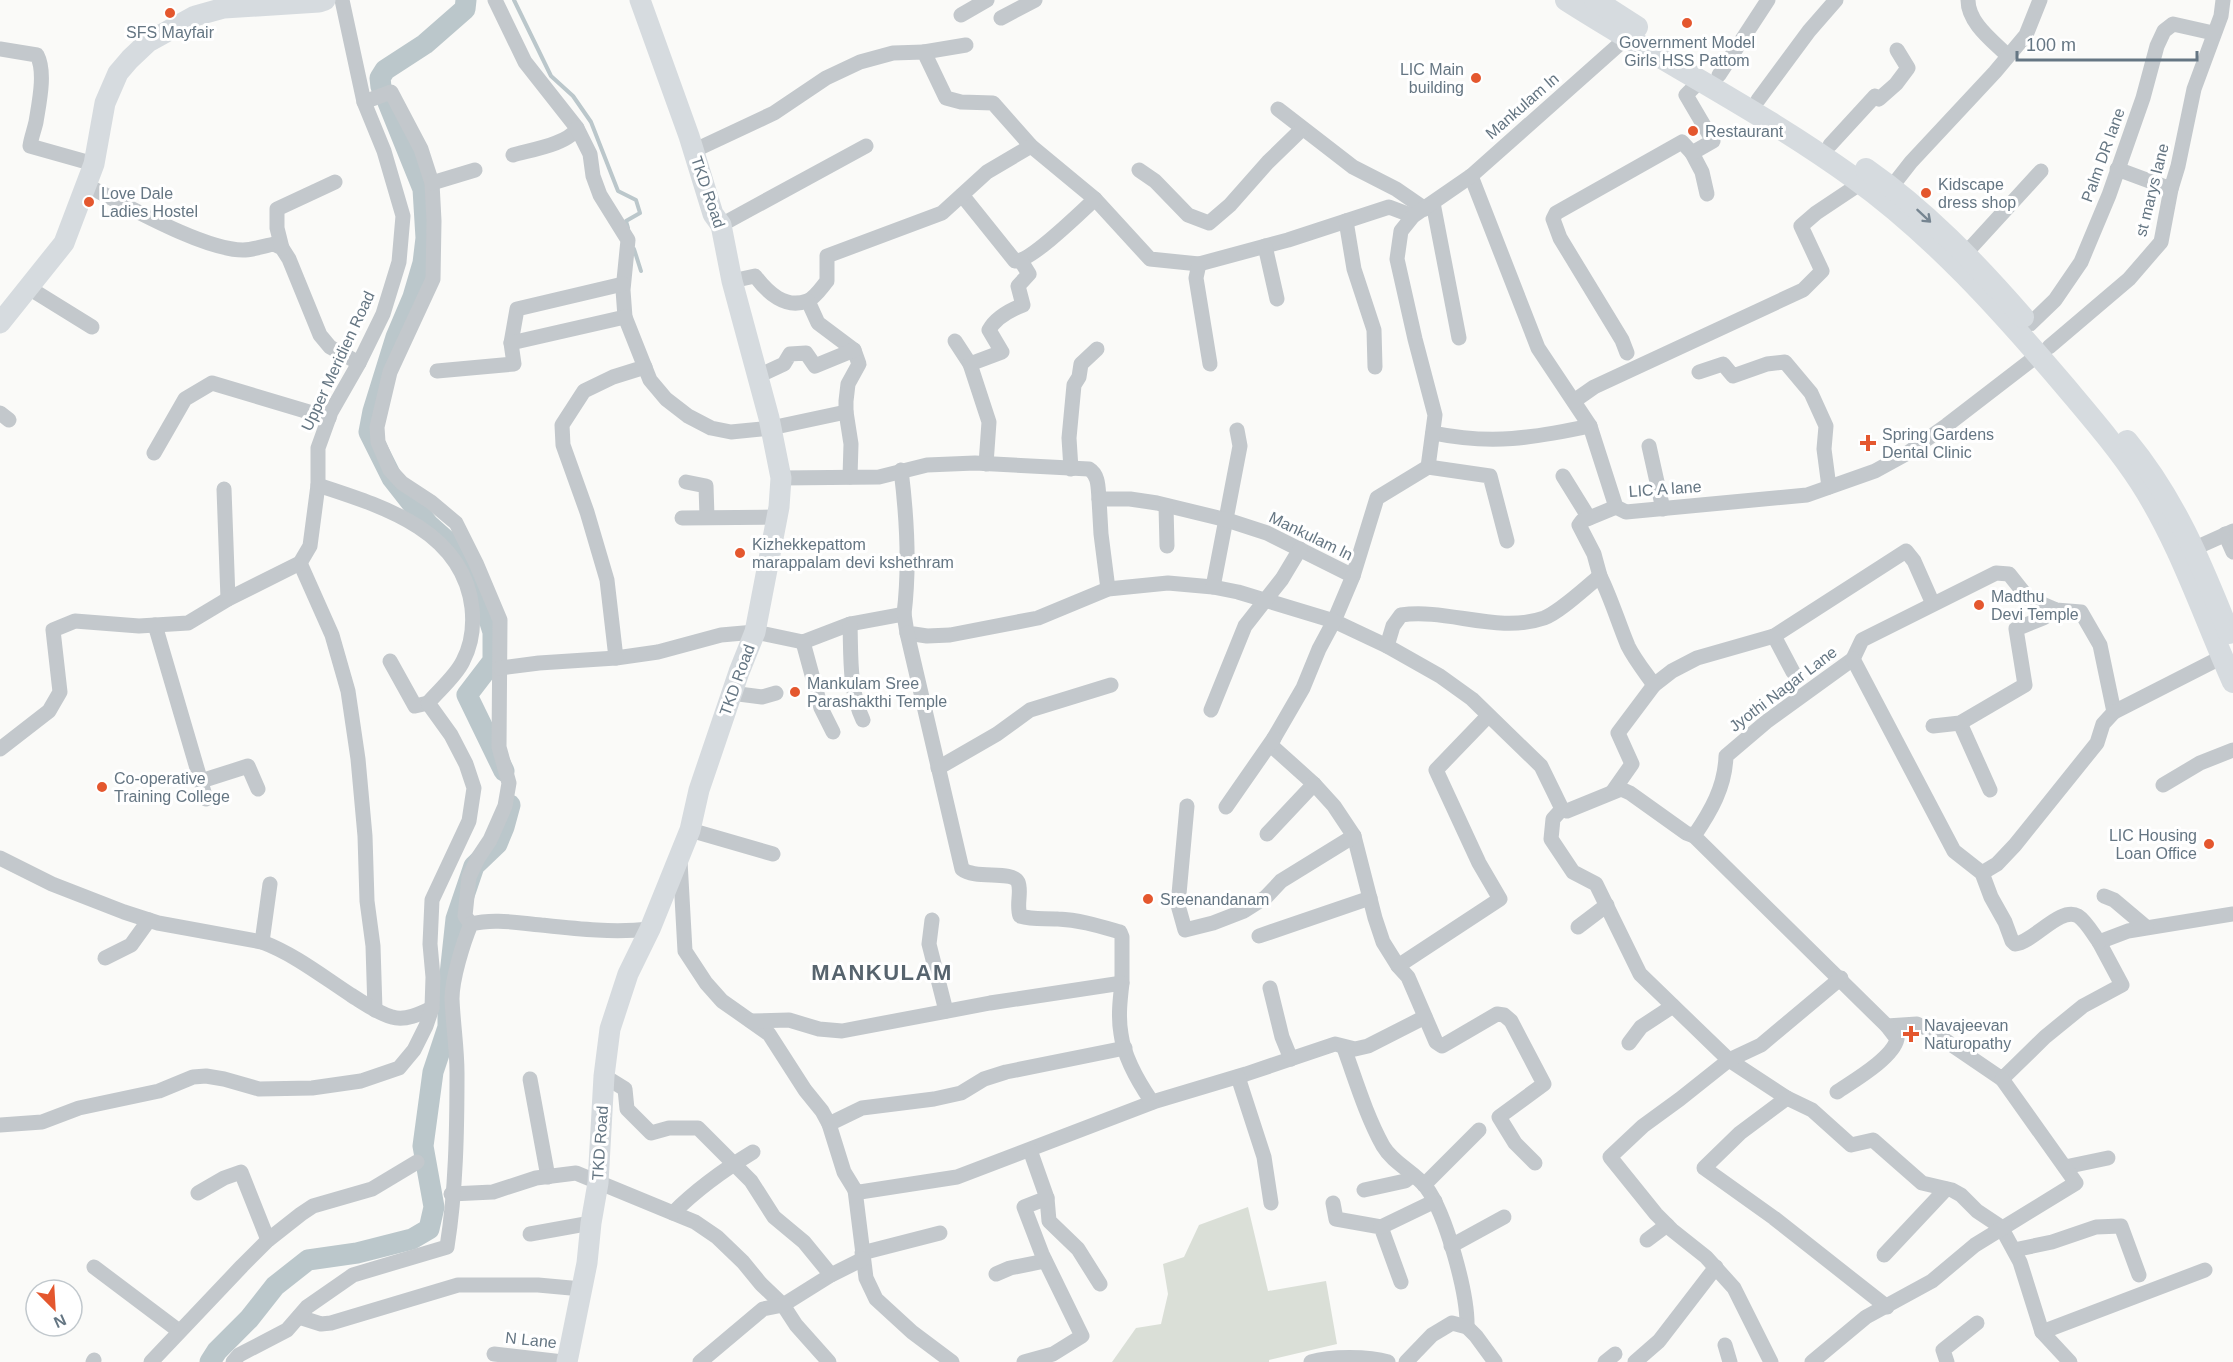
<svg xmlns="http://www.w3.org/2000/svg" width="2233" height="1362" font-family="Arial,sans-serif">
  <rect width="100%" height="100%" fill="#fafaf8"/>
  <polygon fill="#dadfd7" points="1248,1207 1268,1291 1326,1281 1337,1344 1269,1360 1269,1362 1112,1362 1136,1328 1161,1324 1168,1294 1163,1264 1184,1257 1199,1225"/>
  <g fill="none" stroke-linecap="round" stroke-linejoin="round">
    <g stroke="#bbc7cb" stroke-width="4">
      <polyline points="514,0 551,76 573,96 591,122 618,191 636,200 640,213 626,221 628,228"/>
      <polyline points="634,249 641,271"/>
    </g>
    <g stroke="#bbc7cb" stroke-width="21">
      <polyline points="381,87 380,78 385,70 425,44 465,9 466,0"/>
      <polyline points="387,100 423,189 426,238 423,263 413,297 396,337 373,411 369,432 392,478 428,524 465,557 481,594 493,632 493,661 467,695 504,771"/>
      <polyline points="210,1362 217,1351 249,1319 275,1286 308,1260 357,1253 412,1239 429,1229 434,1207 423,1146 433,1072 448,1027 448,993 456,919 474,866 497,844 504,827 510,805"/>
    </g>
    <g stroke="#c3c8cc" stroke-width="15">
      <path d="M495,0l30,62 52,66c-8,16 -47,22 -64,27"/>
      <path d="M1968,0c0,23 25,41 40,56"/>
      <polyline points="961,15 987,0"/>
      <polyline points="1001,18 1035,0"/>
      <path d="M0,49l37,6c9,17 2,48 -1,67 -2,9 -5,16 -6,24l64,18"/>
      <polyline points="924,52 966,45"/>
      <polyline points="1719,75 1768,0"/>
      <polyline points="1758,100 1809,31 1836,0"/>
      <polyline points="364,102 391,92 421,149 432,183 434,221 433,279 390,372 377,427 378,442 390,470 402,483 431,502 456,523 476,563 500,620 499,747 509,783 505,806 490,840 478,858 469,877 465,916 471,924"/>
      <polyline points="1278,109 1353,167 1396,189 1425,209"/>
      <polyline points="577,128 590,154 593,176 600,195 628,240 623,290 625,317 650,380 666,399 688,416 711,428 731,432 771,428 846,412"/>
      <polyline points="1830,145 1875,96 1879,99 1896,84 1908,68 1897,50"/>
      <polyline points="693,151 774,113 826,78 860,62 893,53 924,52 946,98 961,102 993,103 1031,146 1095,199 1150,259 1199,264 1288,240 1389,207 1413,216"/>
      <polyline points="1692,153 1702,172 1707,194"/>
      <polyline points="2117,169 2171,189"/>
      <polyline points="1139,170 1155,181 1188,215 1209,223 1230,205 1268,162 1302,129"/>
      <polyline points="1471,176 1538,348 1590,426 1616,507 1626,512 1807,495 1875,471 1906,454 1947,425 2038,355"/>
      <polyline points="432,183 475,170"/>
      <path d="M86,185c38,19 117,65 157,65 10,0 21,-4 31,-6l8,4 7,11 31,76 10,12 29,16"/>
      <polyline points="1886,194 1911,162 1995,72 2026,35 2040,0"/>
      <path d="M962,195l53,66c15,1 66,-49 80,-62"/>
      <polyline points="1433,203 1459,338"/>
      <polyline points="1346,221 1354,269 1374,330 1375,367"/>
      <polyline points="721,225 866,146"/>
      <polyline points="1265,246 1277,299"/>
      <polyline points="282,248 277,228 277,209 335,182"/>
      <polyline points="1965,254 2041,171"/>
      <polyline points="1199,264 1196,278 1210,364"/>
      <path d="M732,281l23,-5c13,17 30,33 52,25 8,-3 15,-14 20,-20v-25l115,-43 45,-41 44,-26"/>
      <polyline points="29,288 92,327"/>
      <polyline points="808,301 818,323 854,350 859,364 848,384 846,401 846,412 851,444 850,477"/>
      <polyline points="2030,324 2055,300 2081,262 2109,195 2143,98 2157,46 2164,31 2173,24 2213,33"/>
      <polyline points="955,341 970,364 989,422 986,464"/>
      <polyline points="511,343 517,309 623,284"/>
      <polyline points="2049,347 2129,279 2161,242 2171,189 2178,166 2194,89 2221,16 2223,0"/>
      <polyline points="1627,353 1622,340 1560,238 1553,219 1556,213 1682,142 1692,153 1713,141 1686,95 1700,81"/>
      <path d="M970,364l32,-12 -13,-22c7,-13 21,-20 34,-25l-5,-19 11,-12 -8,-13"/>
      <polyline points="645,367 613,377 584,391 562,425 563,445 587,512 607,580 616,658 658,652 721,635 755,632 803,642 850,624 904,614 907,633 927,636 950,635 1038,618 1108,589 1168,583 1213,587 1240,446 1237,430"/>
      <polyline points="437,371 514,364 511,343 625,317"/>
      <polyline points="1699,372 1723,364 1733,376 1767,364 1785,362 1811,393 1826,426 1824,449 1829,487"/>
      <polyline points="758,376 784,364 790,354 806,353 815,366 854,350"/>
      <polyline points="1574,401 1594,387 1803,290 1822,271 1801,226 1816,213 1861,183"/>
      <polyline points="0,413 9,420"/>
      <path d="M1433,433c59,12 100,5 157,-7"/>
      <polyline points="1649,446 1663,509"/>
      <polyline points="154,453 185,399 212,383 329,418"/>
      <polyline points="1428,467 1490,476 1507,541"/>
      <polyline points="1071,469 1069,438 1074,385 1079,377 1081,364 1097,349"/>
      <path d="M901,470c6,48 9,96 3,144"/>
      <polyline points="1563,476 1589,518"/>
      <path d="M781,478l98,-1 48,-12 48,-2 114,6c10,6 9,19 10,30h31l27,4 70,17 40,13 86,43 24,-78 51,-31 7,-52 -20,-76 -18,-80 4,-28 12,-15 58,-40 161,-143"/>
      <polyline points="686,482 706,486 707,517"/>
      <polyline points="224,489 228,599"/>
      <polyline points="1099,499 1101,534 1108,589"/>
      <polyline points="1166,506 1167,546"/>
      <polyline points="682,518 777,517"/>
      <polyline points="2225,534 2233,552"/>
      <polyline points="2193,549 2233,531"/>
      <polyline points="300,563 332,635 348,691 358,759 365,836 367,901 373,946 375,1010"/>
      <polyline points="1353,576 1334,621 1387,646 1440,676 1472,699 1541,766 1562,809 1567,811 1621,789 1630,793 1686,833 1694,836"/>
      <polyline points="1600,576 1594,554 1579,525 1582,521 1616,507"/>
      <polyline points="1213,587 1238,592 1334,621 1319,649 1303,688 1274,738 1272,743 1274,748 1314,784 1334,806 1354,836 1375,918 1383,942 1398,966 1408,977 1436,1042 1442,1046 1449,1042 1497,1014 1504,1015 1511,1021 1544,1084 1499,1117 1515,1143 1535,1163"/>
      <path d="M850,624c1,31 -1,67 13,96"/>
      <polyline points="155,625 206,799"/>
      <path d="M907,633l55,236c13,11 50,1 56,13 4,9 -2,23 2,34 13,4 24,2 38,3 22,1 41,7 62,13l2,5v46"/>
      <polyline points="1774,636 1793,672"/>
      <polyline points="803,642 821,708 833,732"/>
      <path d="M1387,646l6,-20 8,-11c46,-7 97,19 143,3 16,-6 42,-31 56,-42 11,22 18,46 28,70 7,14 17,26 26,39l18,-14 25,-13 77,-22 132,-85 8,10 19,43"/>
      <path d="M2222,657l-108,55 -14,-67 -19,-33 -25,-2 -28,-12 -19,-24 -13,-1 -134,67 -9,19 -87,63 -40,34c-1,31 -15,55 -32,80l193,190 30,-2 13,6 72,49 43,-42 38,-31 39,-21 -23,-43 29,-11 105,-17"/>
      <path d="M1853,659l101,192 28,22 9,24 14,25 7,19 3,3c19,-2 45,-38 63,-28 8,5 15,18 21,26"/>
      <polyline points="390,661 415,706 428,703"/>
      <polyline points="500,668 539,663 616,658"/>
      <polyline points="731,693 762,697 776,693"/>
      <polyline points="1211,710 1245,626 1282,579 1300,549"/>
      <polyline points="1960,723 1990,790"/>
      <polyline points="1933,726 1960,723 2025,685 2016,629 2043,618 2056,610"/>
      <polyline points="0,749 49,711 60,692 53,630 75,621 139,626 188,623 228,599 300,563 310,546 318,485"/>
      <polyline points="938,768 997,734 1030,710 1111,685"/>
      <polyline points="201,781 248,766 258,789"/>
      <polyline points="2163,785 2200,763 2233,750"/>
      <polyline points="1613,791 1632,764 1618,733 1654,685"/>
      <polyline points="1187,806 1178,905 1185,930 1213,923 1244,911 1266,897 1281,881 1354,836"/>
      <polyline points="1226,807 1274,738"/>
      <polyline points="1562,809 1553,819 1551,839 1573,872 1596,884 1640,974 1729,1060 1787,1098 1812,1110 1851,1145 1873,1140 1922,1183 1952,1190 1961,1195 1977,1211 2001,1227 2020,1262 2042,1332 2070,1362"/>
      <polyline points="690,830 773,854"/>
      <polyline points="1267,834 1314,784"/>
      <path d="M0,858l52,26 72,28 34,11 104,19c32,12 60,34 89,53 13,8 26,18 41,22 13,4 28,-3 40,-9"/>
      <polyline points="680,861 685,951 706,983 722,1001 769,1034 805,1090 822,1111 829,1124 844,1172 855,1190 860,1192 957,1177 1156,1101 1246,1074 1335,1044 1355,1049 1368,1046 1425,1017"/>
      <polyline points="1982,873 1997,864 2015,845 2097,743 2103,724 2114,712"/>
      <polyline points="2104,896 2114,900 2146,927"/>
      <polyline points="932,920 929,944 946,1011"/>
      <polyline points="1578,927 1607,905"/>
      <polyline points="1259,936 1370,898"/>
      <polyline points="262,942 270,884"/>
      <polyline points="105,958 131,945 149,920"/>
      <polyline points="1398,966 1500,899 1479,863 1436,770 1488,716"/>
      <polyline points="1270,988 1282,1037 1291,1059"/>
      <path d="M751,1021l38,-1 30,9 23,2 148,-28 132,-20c-2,17 -4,34 -1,51 3,23 18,49 31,68"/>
      <polyline points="1629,1043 1641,1027 1673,1006"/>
      <path d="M1344,1048c12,33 22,67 39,98 10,17 31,26 43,41 20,27 42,107 41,140"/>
      <polyline points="604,1076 625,1089 627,1109 651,1133 669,1128 698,1128 751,1181 774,1217 804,1242 831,1275"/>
      <polyline points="1238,1077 1264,1157 1271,1203"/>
      <polyline points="530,1079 548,1177"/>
      <path d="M1837,1092c16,-11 56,-34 60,-53l-10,-13"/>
      <polyline points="1787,1098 1740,1133 1704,1168 1774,1218 1887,1307"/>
      <polyline points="829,1124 862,1108 934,1099 961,1093 984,1079 1006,1072 1125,1048"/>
      <path d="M0,1125l42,-3 37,-14 80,-17 34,-14 13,-1 18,3 35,10 53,-1 49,-7 38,-13 15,-18 12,-24 6,-18 1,-31 -3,-33 2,-44 37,-79 5,-33 -8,-24 -15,-29 -23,-32c11,-13 28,-27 35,-42 9,-17 11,-34 9,-53 -9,-78 -90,-102 -154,-123v-37l13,-36 28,-49 24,-49 16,-52 4,-46 -19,-65 -20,-49 -22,-102"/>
      <polyline points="2065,1167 2108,1158"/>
      <polyline points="1424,1185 1479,1130"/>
      <polyline points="855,1190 866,1278 876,1299 912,1332 952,1362"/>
      <polyline points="1364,1190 1405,1181 1413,1175"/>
      <polyline points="198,1193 224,1178 241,1172 268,1240"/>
      <polyline points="451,1194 493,1192 536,1178 576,1173 673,1213 695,1222 717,1237 743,1262 761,1284 783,1305 796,1325 829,1362"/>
      <polyline points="1047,1198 1049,1221 1078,1249 1100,1284"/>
      <polyline points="1333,1203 1336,1219 1381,1227 1401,1282"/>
      <path d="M673,1213c24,-24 52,-44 80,-61"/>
      <polyline points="1381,1227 1435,1201"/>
      <polyline points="530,1234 591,1223"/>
      <polyline points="1647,1240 1667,1225"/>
      <polyline points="1451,1246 1504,1217"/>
      <polyline points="2014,1250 2052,1242 2096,1227 2121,1226 2139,1275"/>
      <polyline points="862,1253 940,1233"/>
      <polyline points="1884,1255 1946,1189"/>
      <polyline points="94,1267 179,1331"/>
      <polyline points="996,1274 1010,1268 1045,1261"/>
      <polyline points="299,1317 321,1324 331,1323 458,1285 538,1285 582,1289"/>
      <polyline points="2042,1332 2205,1270"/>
      <polyline points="1725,1345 1730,1362"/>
      <polyline points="494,1354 563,1362"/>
      <polyline points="93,1362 94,1360"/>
      <polyline points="151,1362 242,1266 268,1240 301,1214 313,1206 372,1189 417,1162"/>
      <path d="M233,1362l6,-7 48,-25 20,-23 46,-32 94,-28c9,-56 10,-118 10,-174 0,-25 -4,-49 -5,-74 0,-20 11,-56 19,-75 23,-6 47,-1 70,1 37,4 72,8 109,4"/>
      <polyline points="700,1362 763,1309 783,1305 831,1275 863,1259"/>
      <polyline points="1024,1362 1053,1354 1082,1336 1042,1254 1024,1207 1047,1198 1030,1150"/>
      <path d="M1311,1362c19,-6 58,-6 77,0"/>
      <polyline points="1406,1362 1432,1335 1452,1323 1467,1327 1476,1336 1495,1362"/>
      <polyline points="1605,1362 1615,1354"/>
      <polyline points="1635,1362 1659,1341 1716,1267"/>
      <polyline points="1771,1362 1734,1288 1706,1257 1672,1230 1656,1214 1610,1157 1643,1126 1680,1099 1729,1060 1761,1045 1841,978"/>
      <polyline points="1812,1362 1866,1317 1932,1281 1975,1245 2076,1183 2002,1079"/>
      <polyline points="1947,1362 1943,1350 1977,1323"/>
    </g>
    <g stroke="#d6dbdf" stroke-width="21">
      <polyline points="0,323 64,243 94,164 105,103 118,73 130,59 148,42 195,16 224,8 319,2 325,0"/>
      <polyline points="567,1362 587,1263 591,1223 598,1183 604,1076 610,1029 628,974 650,929 690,830 699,790 739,672 755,632 779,507 781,478 769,418 732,281 721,225 713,214 689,136 640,0"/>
    </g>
    <g stroke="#d6dbdf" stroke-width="22">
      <path d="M1566,0c95,61 197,112 288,178 79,57 147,133 210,207 26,31 53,62 76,97 40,62 63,133 93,200"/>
      <polyline points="1595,0 1637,27"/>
      <path d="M1866,169c59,41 110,94 157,148"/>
      <path d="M2127,441c48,58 74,122 102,192"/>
    </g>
  </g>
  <defs><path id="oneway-shaft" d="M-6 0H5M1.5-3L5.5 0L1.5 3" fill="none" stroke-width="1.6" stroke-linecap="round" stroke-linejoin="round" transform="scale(1.5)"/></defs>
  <use stroke="#768591" href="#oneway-shaft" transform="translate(1924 216) rotate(43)"/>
  <g fill="#e4572e" stroke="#fff" stroke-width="2">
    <circle cx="170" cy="13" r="6"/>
    <circle cx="1687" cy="23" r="6"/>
    <circle cx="1476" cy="78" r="6"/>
    <circle cx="1693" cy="131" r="6"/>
    <circle cx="1926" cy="193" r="6"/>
    <circle cx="89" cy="202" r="6"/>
    <path d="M1865 434h6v6h6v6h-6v6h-6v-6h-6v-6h6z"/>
    <circle cx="740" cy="553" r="6"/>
    <circle cx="1979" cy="605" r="6"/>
    <circle cx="795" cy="692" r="6"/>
    <circle cx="102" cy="787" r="6"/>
    <circle cx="2209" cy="844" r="6"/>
    <circle cx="1148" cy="899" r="6"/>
    <path d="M1908 1025h6v6h6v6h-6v6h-6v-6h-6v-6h6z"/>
  </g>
  <g text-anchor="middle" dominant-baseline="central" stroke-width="6" stroke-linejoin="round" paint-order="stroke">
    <g font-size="16" fill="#657683" stroke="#fff" text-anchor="start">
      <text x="170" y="32" text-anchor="middle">SFS Mayfair</text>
      <text x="1687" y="42" text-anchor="middle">Government Model<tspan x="1687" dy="18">Girls HSS Pattom</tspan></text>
      <text x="1464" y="69" text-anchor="end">LIC Main<tspan x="1464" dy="18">building</tspan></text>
      <text x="1705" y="131">Restaurant</text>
      <text x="1938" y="184">Kidscape<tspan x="1938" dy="18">dress shop</tspan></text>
      <text x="101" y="193">Love Dale<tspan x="101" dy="18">Ladies Hostel</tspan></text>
      <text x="1882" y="434">Spring Gardens<tspan x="1882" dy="18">Dental Clinic</tspan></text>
      <text x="752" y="544">Kizhekkepattom<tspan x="752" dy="18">marappalam devi kshethram</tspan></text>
      <text x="1991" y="596">Madthu<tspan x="1991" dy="18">Devi Temple</tspan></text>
      <text x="807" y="683">Mankulam Sree<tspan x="807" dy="18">Parashakthi Temple</tspan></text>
      <text x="114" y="778">Co-operative<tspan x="114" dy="18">Training College</tspan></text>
      <text x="2197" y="835" text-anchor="end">LIC Housing<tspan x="2197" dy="18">Loan Office</tspan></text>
      <text x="1160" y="899">Sreenandanam</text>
      <text x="1924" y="1025">Navajeevan<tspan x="1924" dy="18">Naturopathy</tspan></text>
    </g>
    <g font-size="16" fill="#657683" stroke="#fff">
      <text transform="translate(1522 106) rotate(-41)">Mankulam ln</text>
      <text transform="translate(2103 155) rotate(-70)">Palm DR lane</text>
      <text transform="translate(2152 190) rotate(-76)">st marys lane</text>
      <text transform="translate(708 192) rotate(71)">TKD Road</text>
      <text transform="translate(338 361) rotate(-65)">Upper Meridien Road</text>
      <text transform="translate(1665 489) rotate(-4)">LIC A lane</text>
      <text transform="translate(1311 536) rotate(26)">Mankulam ln</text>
      <text transform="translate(737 680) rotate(-70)">TKD Road</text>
      <text transform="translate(1783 689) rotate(-37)">Jyothi Nagar Lane</text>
      <text transform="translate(600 1143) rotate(-86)">TKD Road</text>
      <text transform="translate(531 1340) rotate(6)">N Lane</text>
    </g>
    <g font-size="22" font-weight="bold" letter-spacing="1.5" fill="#57646e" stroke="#fff">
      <text x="882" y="972">MANKULAM</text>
    </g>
  </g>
  <g transform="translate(54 1308) rotate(156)"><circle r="28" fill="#ffffff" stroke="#c1c8cd" stroke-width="1.5"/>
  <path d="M0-4.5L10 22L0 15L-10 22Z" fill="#e4572e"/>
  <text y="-9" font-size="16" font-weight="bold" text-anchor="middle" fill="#657683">N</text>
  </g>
  <path d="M2017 51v9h180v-9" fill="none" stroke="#657683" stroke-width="3"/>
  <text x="2026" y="51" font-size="18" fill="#657683" stroke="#ffffff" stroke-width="4.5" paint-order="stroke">100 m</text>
</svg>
